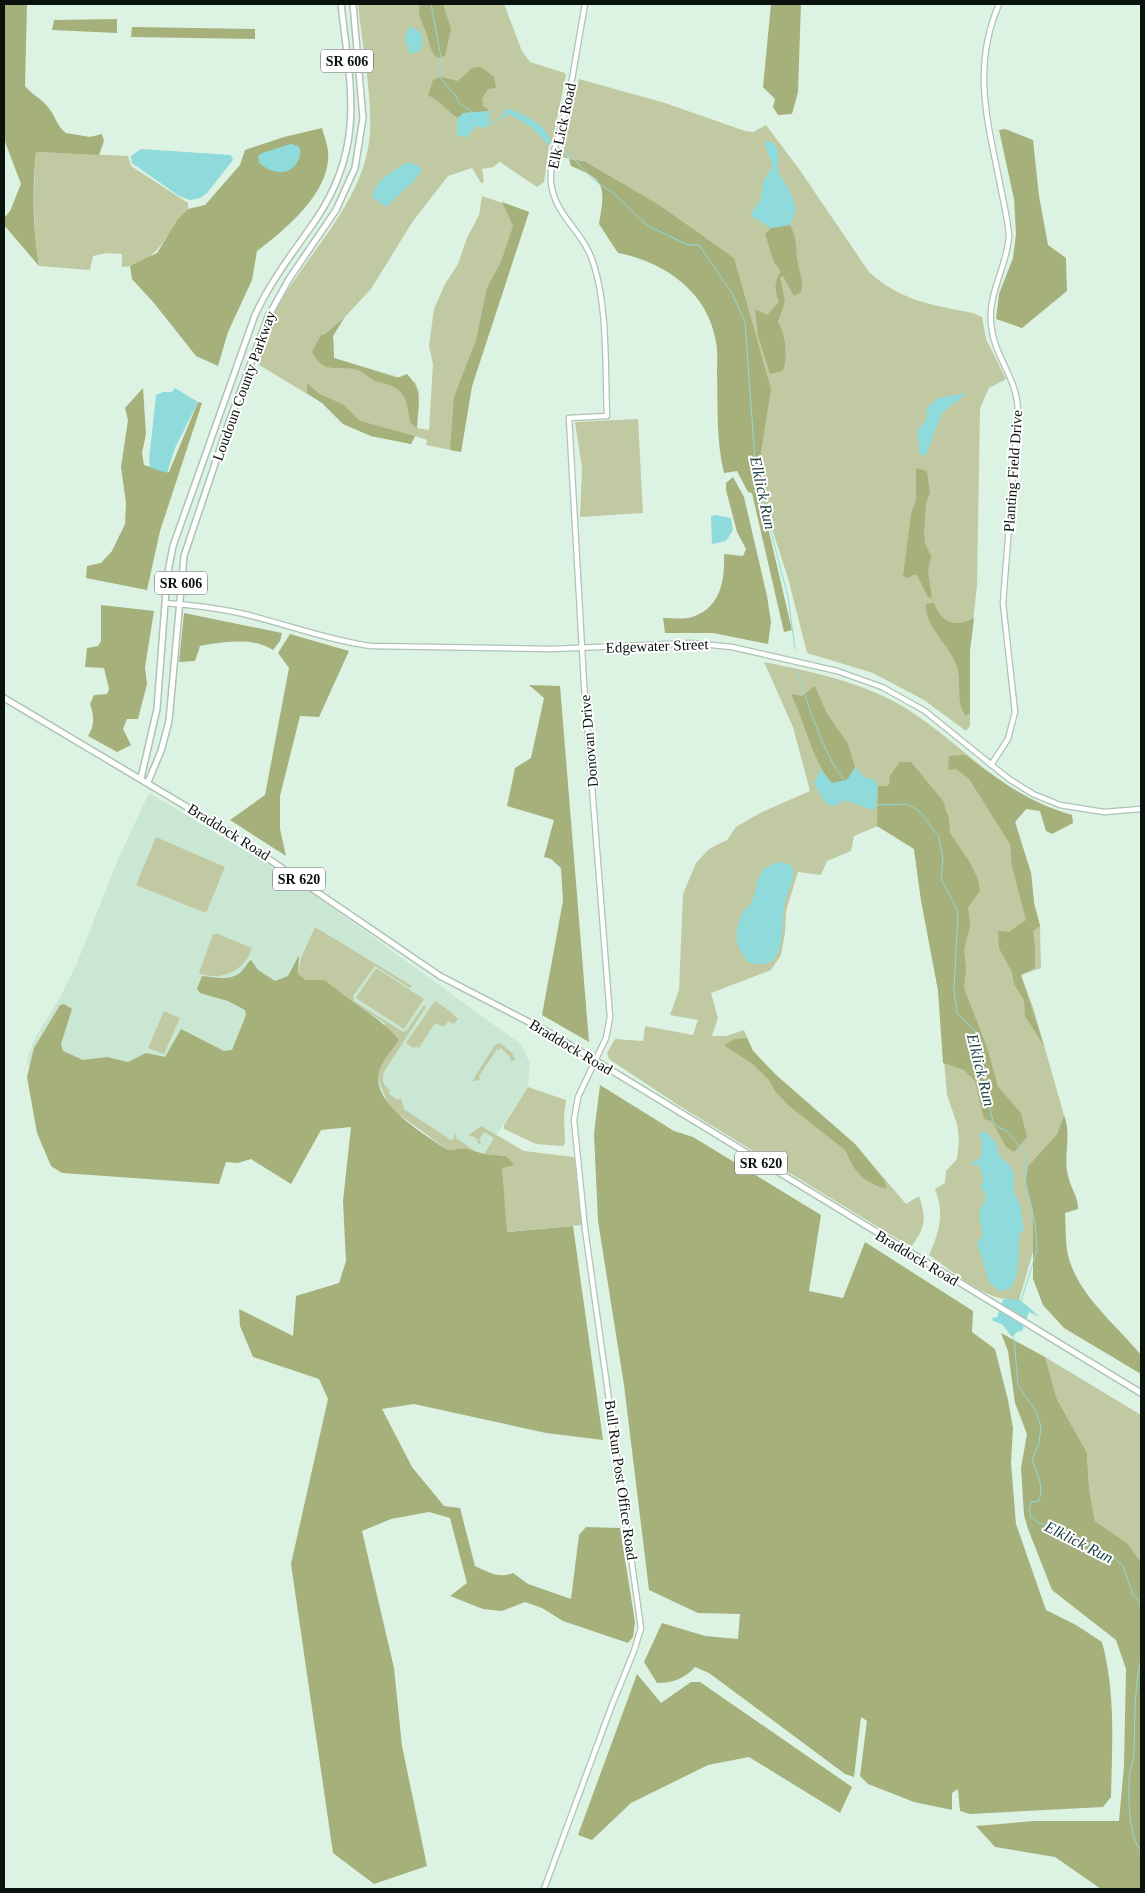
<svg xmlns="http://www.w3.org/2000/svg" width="1145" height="1893" font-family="'Times New Roman',serif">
  <rect width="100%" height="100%" fill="#dcf3e4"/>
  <polygon fill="#cae7d4" points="149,793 255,856 323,901 518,1042 523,1048 530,1064 528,1087 484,1154 465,1148 448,1150 390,1108 296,974 310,935 258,1069 27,1065 28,1055 36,1036 58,1001 77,963 119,857"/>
  <g fill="#c1c9a3">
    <path d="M358,4h146l18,47 8,11 35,11 1,3 -14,66 -3,3 -5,37 -7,5 -37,-25 -7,5 -11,2 2,13 -3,1 -9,-15 -24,8 -35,45 -42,68 -27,29 -11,18 1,22 81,24 4,10 -2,36 12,2 4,-66 -4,-18 5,-37 11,-25 13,-20 9,-26 12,-23 3,-19 47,16 -57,174 -11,66 -35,-7 1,-5 -12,-4 -4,8 -40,-8 -28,-12 -21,-21 -66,-40c5,-13 8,-28 13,-40 30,-64 96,-117 101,-190 2,-41 -8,-88 -12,-129z"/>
    <path d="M579,79l86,24 80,28 8,1 13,-7 33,44 70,103c32,29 63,33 104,41l9,4 4,22 20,40 -17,9 -9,20 -3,177 -7,65v76l-4,5 -42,-31 -51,-27 -66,-20 -19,-75 -29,-89 1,-30 -26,-201 -150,-97 -25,-4z"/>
    <path d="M36,152l92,4 3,10 57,37v6c-23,23 -28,55 -66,58v-13l-15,-1 -14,3 -3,14 -51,-4c-6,-39 -6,-75 -3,-114z"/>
    <polygon points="638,419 643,513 580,517 582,468 575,422"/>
    <path d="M764,662c54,11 109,22 155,55 39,27 71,61 114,84l-18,21 16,51 3,30 6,23 1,42 -20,7 12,32 31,108 -7,19 -29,32 -3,18 8,27v41l-14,48c-32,3 -65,-28 -90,-45 10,-22 16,-42 6,-66l10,-6 1,-12 11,-12 2,-20 -2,-15 -10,-29 -9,-105 -17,-90 -7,-51 -36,-23 -24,10 -3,15 -24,10 -6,14 -23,-3 -12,39 -1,22 -4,22 -10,15 -60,23 7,25 -6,18h14l18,-6 9,21 23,24 79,69 51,60 13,-8c8,23 6,32 -8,51l-233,-142 -69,-46 -2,-6 8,-14 28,2 2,-15 48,9 5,-15 -28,-5 9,-25 4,-96 13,-31 13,-14 18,-9 9,-13 24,-14 50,-22 -17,-64z"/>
    <polygon points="156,837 225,867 206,913 136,885"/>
    <path d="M315,927l97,59 -2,2 -35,-22 -22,30 1,5 49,31 4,-2 17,-25 2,2 -41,63c-4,8 -3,15 5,20l-1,4 9,6 3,-2 3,11 47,31 3,-1 1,-5 2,2 -1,2 19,13 -10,-3 -17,2 -58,-42 -12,-30 7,-55 -46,-30 -14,-13h-19l-8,-6 3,-16z"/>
    <path d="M213,934h5l34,14c-7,23 -32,34 -53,25z"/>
    <polygon points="376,968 424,999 404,1029 356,998"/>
    <polygon points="435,1001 447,1009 444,1014 448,1009 458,1019 454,1024 448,1021 444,1027 435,1023 418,1049 417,1046 413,1048 406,1043"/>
    <polygon points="164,1011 180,1018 164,1054 148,1048"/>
    <polygon points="500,1043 512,1053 515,1060 510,1061 511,1058 501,1048 499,1050 497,1049 479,1076 480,1080 472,1081 495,1045"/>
    <polygon points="528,1087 566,1100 564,1116 565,1143 563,1146 536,1144 504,1129 504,1125"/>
    <polygon points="481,1126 524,1151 574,1157 582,1225 506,1232 501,1167 514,1164 506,1156 484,1154 494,1138 484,1132 479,1140 481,1142 479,1144 477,1143 478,1140 472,1136 469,1137 469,1135"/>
    <polygon points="1045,1357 1141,1415 1141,1562 1127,1543 1095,1521 1089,1488 1087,1453 1057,1399"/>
  </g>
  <g fill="#a5b07a">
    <path d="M4,4h23l-2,82c7,9 16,12 22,20 8,8 9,20 19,27l24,4 12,-3 2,7 -5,14 -63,-3c-4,39 -3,76 3,114l-35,-41v-7l6,-7 11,-27 -17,-45z"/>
    <path d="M420,4h23l8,25 -6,27 -8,2c-8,-9 -7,-16 -11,-26 -4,-11 -9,-16 -6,-28z"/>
    <polygon points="771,4 801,4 798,92 792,114 778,115 773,107 775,99 763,87"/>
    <polygon points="117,19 117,33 52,30 54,20"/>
    <polygon points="132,27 255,29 255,39 131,37"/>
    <path d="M481,67l13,10 2,11 -8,1 -6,10 1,7 7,5 -27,2 -5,5c-11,-7 -18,-17 -30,-23l5,-15 8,-3 17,4 14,-13z"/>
    <path d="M322,128c2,7 5,15 6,23 4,40 -42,78 -71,100l-5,29 -24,52 -10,34 -22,-10 -42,-53 -22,-24 -2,-13 27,-13 21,-34 10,-10 17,-4 35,-40 5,-15 39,-13z"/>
    <polygon points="1005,129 1033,140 1039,196 1048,245 1066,258 1067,291 1022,328 996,319 999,294 1013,258 1016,234 1014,199 999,130"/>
    <path d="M569,159l15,2 75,44 75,53 37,131 -11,70 -1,30 33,141 -8,2 -32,-139 -4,-1 -11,-21 -13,2c-8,-33 -6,-66 -7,-100 0,-10 1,-21 -1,-31 -8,-50 -51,-80 -98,-89l-19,-29c6,-36 8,-44 -28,-58z"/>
    <polygon points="502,202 529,212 472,386 461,452 450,450 454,397 476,340 487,288 501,262 513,226"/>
    <path d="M790,225c8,15 5,23 8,39 2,11 6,16 3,28l-7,4 -11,-20 -3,1 5,24 -7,21c8,13 10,35 5,49l-13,3 -12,-38 -3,-27 12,6 12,-13c-4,-12 -6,-19 2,-30l-7,-10 -9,-28 6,-6z"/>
    <path d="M344,318l-11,18 1,22 63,20 10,-4c17,18 11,32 10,55l-7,-7c-3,-25 -6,-35 -32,-40 -8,-2 -13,-10 -20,-12 -22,-6 -33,6 -46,-18l9,-17h3z"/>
    <polygon points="307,383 318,393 344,405 360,421 415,436 411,444 371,436 343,424 322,403 307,393"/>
    <polygon points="143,388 146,434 142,453 144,465 169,472 198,402 202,403 160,531 147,590 86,578 87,566 101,563 112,551 125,524 126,503 121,467 128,420 125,408"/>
    <polygon points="916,468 927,471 930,493 926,503 924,532 925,543 931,556 928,571 932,598 928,597 917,575 913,575 908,578 903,576 911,514 916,500"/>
    <path d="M733,477l11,20 23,99 4,26 -3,22 -55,-11h-48l-2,-15c10,0 23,2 32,-2 26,-10 30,-37 29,-62l19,2 3,-7 -9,-17 -11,-42v-7z"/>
    <path d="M934,603c8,20 20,25 40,15l-4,32v63l-4,3c-11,-14 -4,-32 -9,-49 -7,-23 -32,-38 -31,-63z"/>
    <path d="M101,605l53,6 -9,56 2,17 -9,35h-11l-4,10 8,16 -14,7 -29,-16c7,-10 6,-21 2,-32l4,-9 13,-1 2,-5 -5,-21 -19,-1 2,-19 11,-2 3,-5z"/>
    <path d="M184,613l98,20 -2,8 -7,9c-19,-13 -50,-8 -73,-4l-5,15 -16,1z"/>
    <polygon points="290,634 349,651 319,717 300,716 280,796 280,829 286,856 230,820 265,795 289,668 278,653"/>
    <polygon points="529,685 560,686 589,1042 542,1015 563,901 561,868 551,859 544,857 554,820 507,806 515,768 531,758 544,698"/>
    <path d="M815,686l11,26 22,32 7,23 -8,13 -15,4c-21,-26 -26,-60 -41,-90l11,2z"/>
    <path d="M965,755c37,27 62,47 107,60l1,8 -21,11 -6,-3 -6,-20 -14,-2 -11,13 16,51 3,30 6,23 -7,5 2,16v21l-14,7 23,71 -19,-30 -1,-16 -10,-16 -2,-12 -13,-24 -1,-17 11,1 17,-12 -14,-54 -2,-22 -41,-65 -13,-10 -8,1 1,-14z"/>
    <polygon points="900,762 911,762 944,802 945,809 949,818 950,833 969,861 978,879 980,891 968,907 970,926 964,950 966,968 964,988 988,1050 998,1087 1021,1113 1027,1137 1014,1152 1006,1147 992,1121 984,1119 975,1081 964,1070 943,1063 938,990 921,900 914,849 877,826 878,786 888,786 890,782 889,777"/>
    <path d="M299,955l-1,19 8,6h19c24,22 53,35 74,60 -6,9 -16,19 -19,29 -13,33 46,66 68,81l17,-2 19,6 22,2 9,9 -13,3 5,64 66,-6 30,214 -57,-7 -132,-29 -32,5 30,58 32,39 16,2 15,58c13,6 24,13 38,7l15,11 43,15 8,-64 7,-8 34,1 15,94 -2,15 -5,6 -65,-22 -21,-13 -17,-6 -23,9 -19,-2 -33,-13 17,-13 -17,-65 -21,-6 -38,7 -29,12 32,137 8,78 25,120 -53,18 -41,-31 -42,-289 37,-165 -9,-20 -66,-22 -13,-31 -1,-17 54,27 3,-40 43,-13 7,-22 -3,-60 8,-74 -30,3 -30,54 -40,-25 -13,4 -12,-1 -7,22 -157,-11 -11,-7 -14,-33 -10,-56 7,-29 26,-43 4,-1 8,5 -11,35 2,7 20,9 24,-3 21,5 18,-9 19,4 16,-28 43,22 8,-1 14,-35 -1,-5 -17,-9 -28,-8 -3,-4 5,-13c13,1 27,6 39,-4 4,-4 6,-9 10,-12l7,10 17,11 13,-5z"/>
    <polygon points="747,1038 753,1051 776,1075 855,1144 884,1180 887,1188 879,1187 864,1179 854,1168 845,1150 788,1105 775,1091 769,1080 754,1065 724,1045 735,1039"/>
    <path d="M600,1085l74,46 19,6 128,78 -12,76 34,7 22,-56 108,69 -1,21 23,17 13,51 5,28 -2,35 5,61 30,86 30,15 26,17c14,52 10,102 9,155l-8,10 -133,7 -10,-3 -2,-22 -6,4v17l-38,-8 -46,-18 -8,-8 7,-55 -6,-4 -7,60 -9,-3 -136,-101 -14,-6c-11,12 -22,16 -38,16l-13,-21 18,-39 43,13 33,3 2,-25 -42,-1 -49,-23 -25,-205 -26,-164 -4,-87z"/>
    <path d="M1064,1115c8,19 -1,41 4,61 3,13 10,20 10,33l-13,4c1,13 0,29 3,42 10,41 48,69 73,100v19l-77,-46 -21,-23 -10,-26v-68l-8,-27 3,-18 29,-32z"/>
    <polygon points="1001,1333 1045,1357 1057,1399 1087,1453 1089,1488 1095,1521 1127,1543 1141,1562 1141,1889 1101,1889 1055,1857 995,1847 976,1826 1034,1821 1119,1821 1124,1766 1126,1669 1116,1640 1052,1590 1028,1529 1024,1515 1021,1468 1027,1434 1015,1403 1008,1351"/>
    <polygon points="637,1674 661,1703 691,1682 700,1682 852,1787 840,1813 749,1757 708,1765 631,1803 592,1840 578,1835"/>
  </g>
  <g fill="#8fdadb">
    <polygon points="412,27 421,33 423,42 420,51 410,54 405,40 408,28"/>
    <path d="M507,108c17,7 39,15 44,34l-2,3 -18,-18 -22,-13 -25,14 -7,-2 -12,12 -9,-4 2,-16 5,-5 27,-2 -1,13 12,-7z"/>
    <polygon points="766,141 772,142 778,149 778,172 789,189 796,209 790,225 771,228 753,217 751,213 760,201 764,180 773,166 765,146"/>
    <path d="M291,144l7,2 3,5c-4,24 -24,27 -42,12l-1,-7 4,-3z"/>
    <polygon points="141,149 231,155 233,160 207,193 200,198 190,200 179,196 132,163 131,156"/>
    <path d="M408,162l11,4 3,5 -10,12 -26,24 -14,-10c2,-16 23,-28 36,-35z"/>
    <polygon points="175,388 198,402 175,448 167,473 151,468 149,460 156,395 163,392 172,392"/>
    <polygon points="967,393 942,413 926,455 920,455 917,430 926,421 927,408 938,398"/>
    <polygon points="715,515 731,518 733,530 726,541 712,544 711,516"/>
    <path d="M855,767l9,10 12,4 2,5 -2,20 -4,4c-11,-3 -20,-9 -30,-9l-7,5 -9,-2 -12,-20 6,-15 12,14 15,-3z"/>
    <path d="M779,862l13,3c5,13 -4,24 -7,37 -5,16 3,59 -21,62 -5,1 -11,-1 -16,-2 -13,-14 -15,-32 -5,-50 2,-3 6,-6 8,-9 10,-20 1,-33 28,-41z"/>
    <path d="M984,1131l12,11 3,14 10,8 5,9v20l6,12 4,25 -5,4c-1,17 2,42 -10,55l-10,2 -10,-9 -12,-39 6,-8c-1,-6 -5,-19 -3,-25 4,-9 11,-12 0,-23l4,-7 -5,-15h-10l12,-8 1,-14 -3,-8z"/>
    <polygon points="1007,1299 1020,1300 1040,1317 1029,1312 1022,1331 1017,1332 1012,1337 1002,1324 993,1321 992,1318 997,1317 1003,1300"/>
  </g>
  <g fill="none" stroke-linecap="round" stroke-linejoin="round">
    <g stroke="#8fdadb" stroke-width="1">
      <polyline points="431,4 441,57 441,79 456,96 459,103 474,113"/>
      <polyline points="550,142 571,156 595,181 613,193 648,226 688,245 699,245 732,293 745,322 756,474 788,597 795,649"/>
      <path d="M798,673c10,30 26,85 47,108"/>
      <polyline points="877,805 908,804 920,812 939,837 943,859 941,879 958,911 954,991 957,1013 975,1031 993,1122 998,1127 1007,1131 1026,1155 1025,1179 1035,1223 1037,1250 1021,1301"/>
      <polyline points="1014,1337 1018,1386 1036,1411 1041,1427 1039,1443 1032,1459 1040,1482 1041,1493 1039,1501 1031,1502 1029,1510 1031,1517 1039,1523 1060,1529 1072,1538 1111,1555 1123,1566 1133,1595 1141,1603"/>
      <path d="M1141,1658c-7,31 -6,60 -7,92 0,10 -5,20 -5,30 0,21 -1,55 12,71"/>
    </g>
    <defs>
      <g id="tertiary">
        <path d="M165,603c26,2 53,5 79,11 42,10 83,26 127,32l181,3 139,-6 41,4 105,24 45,16 43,24 84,68 24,15 27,11 44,7 37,-3"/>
        <path d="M991,765l17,-26 7,-27 -12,-109 15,-192c-1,-35 -25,-55 -27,-88 -3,-31 16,-56 18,-87 -1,-17 -6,-35 -9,-52 -13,-65 -28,-117 -1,-180"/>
        <path d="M544,1889l68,-184 22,-54 7,-23 -56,-399 -11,-109 4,-23 28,-59 4,-21 -26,-333 -15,-266 38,-2c-2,-46 1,-110 -14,-154 -10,-31 -38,-46 -42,-79 -2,-27 10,-53 16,-78 7,-34 12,-68 18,-101"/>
      </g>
      <g id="primary">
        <polyline points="4,698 229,832 440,976 550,1033 1141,1393"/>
        <path d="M141,778l16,-69 10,-132 6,-31 82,-231c16,-35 40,-65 62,-97 49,-74 33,-133 24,-214"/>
        <polyline points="148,782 161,751 169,721 184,556 229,422 268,317 289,279 336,210 355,168 363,118 353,4"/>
      </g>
    </defs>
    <use href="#tertiary" stroke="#aec3b5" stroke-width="7"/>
    <use href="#primary" stroke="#aec3b5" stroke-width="8"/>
    <use href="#tertiary" stroke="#fff" stroke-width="4.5"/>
    <use href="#primary" stroke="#fff" stroke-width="5"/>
  </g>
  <g text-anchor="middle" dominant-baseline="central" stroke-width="4" stroke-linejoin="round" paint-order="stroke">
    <g fill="#fff" stroke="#545956" stroke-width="1">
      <rect x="321" y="49.5" width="52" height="23" rx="4"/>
      <rect x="155" y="571.5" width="52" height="23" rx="4"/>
      <rect x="273" y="867.5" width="52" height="23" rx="4"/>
      <rect x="735" y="1151.5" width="52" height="23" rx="4"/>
    </g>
    <g font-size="14" font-weight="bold" fill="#0a120d">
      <text x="347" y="61">SR 606</text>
      <text x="181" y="583">SR 606</text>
      <text x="299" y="879">SR 620</text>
      <text x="761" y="1163">SR 620</text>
    </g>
    <g font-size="15" fill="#0a120d" stroke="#fff">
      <text transform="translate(562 126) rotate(-78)">Elk Lick Road</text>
      <text transform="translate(244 386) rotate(-70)">Loudoun County Parkway</text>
      <text transform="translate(1013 471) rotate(-86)">Planting Field Drive</text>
      <text transform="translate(657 646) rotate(-2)">Edgewater Street</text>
      <text transform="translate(589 741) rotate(-95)">Donovan Drive</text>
      <text transform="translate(229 832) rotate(32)">Braddock Road</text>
      <text transform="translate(571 1047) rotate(31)">Braddock Road</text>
      <text transform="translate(917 1258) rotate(31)">Braddock Road</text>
      <text transform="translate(621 1480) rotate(82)">Bull Run Post Office Road</text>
    </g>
    <g font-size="16" font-style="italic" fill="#1d4142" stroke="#fff">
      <text transform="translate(763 493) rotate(78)">Elklick Run</text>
      <text transform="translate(981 1070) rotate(76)">Elklick Run</text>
      <text transform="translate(1079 1542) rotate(27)">Elklick Run</text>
    </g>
  </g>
  <rect width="1145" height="1893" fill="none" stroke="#0a120d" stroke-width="10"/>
</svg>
